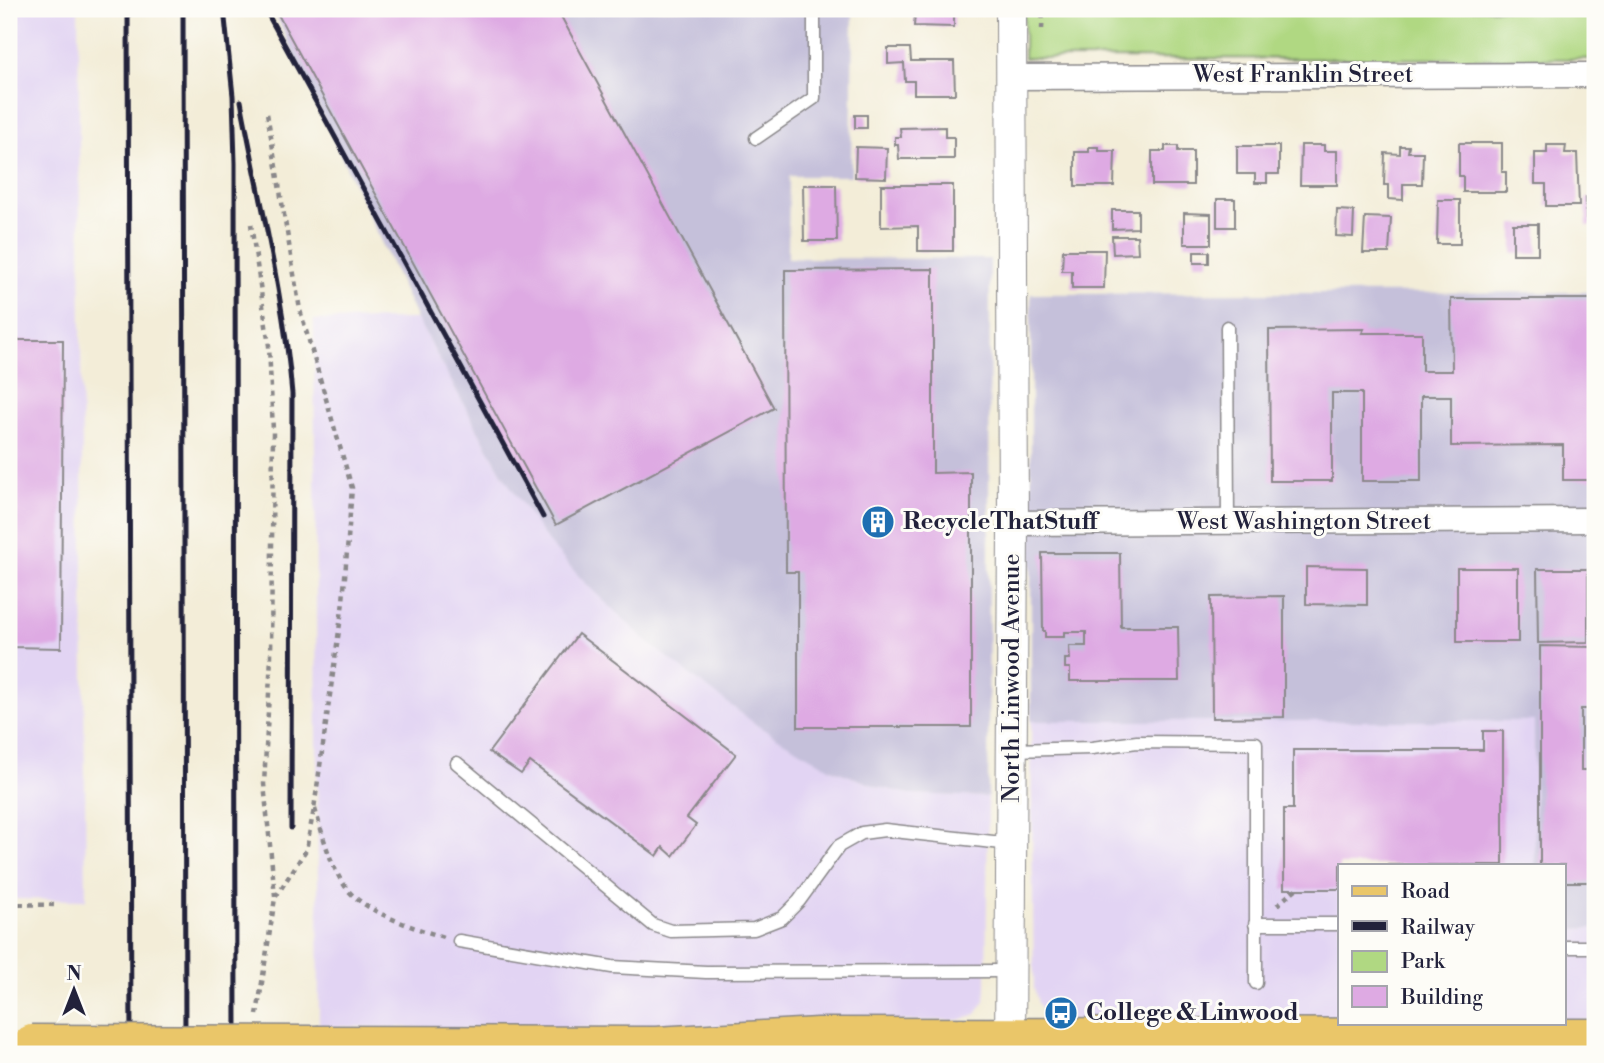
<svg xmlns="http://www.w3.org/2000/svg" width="1604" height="1063" font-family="'Libre Bodoni',serif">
  <rect width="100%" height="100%" fill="#fdfcf7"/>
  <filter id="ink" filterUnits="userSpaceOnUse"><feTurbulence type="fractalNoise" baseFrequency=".0143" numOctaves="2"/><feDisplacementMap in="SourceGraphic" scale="14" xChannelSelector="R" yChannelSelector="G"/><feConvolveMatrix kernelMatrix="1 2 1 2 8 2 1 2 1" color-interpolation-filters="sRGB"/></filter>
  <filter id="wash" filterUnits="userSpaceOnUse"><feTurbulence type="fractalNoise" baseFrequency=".00686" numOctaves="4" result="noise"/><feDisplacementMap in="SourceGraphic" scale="28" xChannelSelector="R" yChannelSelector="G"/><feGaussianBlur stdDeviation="1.57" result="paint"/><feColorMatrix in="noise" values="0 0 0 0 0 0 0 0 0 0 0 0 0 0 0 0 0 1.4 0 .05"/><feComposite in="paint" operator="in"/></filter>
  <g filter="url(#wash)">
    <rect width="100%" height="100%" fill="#f3edd8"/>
    <g fill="#e2d4f3">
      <polygon points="9,9 78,9 86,900 9,899"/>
      <polygon points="417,319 504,477 831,769 879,787 910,794 988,797 986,989 985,1001 976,1014 960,1020 705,1026 486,1029 319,1026 314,320"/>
      <polygon points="1031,721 1534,721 1535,865 1340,865 1340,1020 1062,1020 1050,1018 1044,1013 1038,1003 1034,988"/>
      <polygon points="1595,928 1595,1020 1564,1020 1564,929"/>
    </g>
    <g fill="#c5c0da">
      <polygon points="273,9 853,9 851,176 789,176 788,258 990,259 988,797 910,794 879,787 831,769 758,726 651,645 586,584 548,542 504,477 417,319"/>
      <polygon points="1595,292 1595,928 1564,929 1564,865 1535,865 1534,721 1031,721 1031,294"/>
    </g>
    <polygon fill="#b0d882" stroke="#697d5e" stroke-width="2" points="1024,9 1595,9 1595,59 1024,58"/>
    <g id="blocks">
      <g fill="#deaae3">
        <polygon points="275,9 557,9 774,408 556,525"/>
        <polygon points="904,9 954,9 954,27 914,26 915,14 904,13"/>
        <polygon points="888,48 910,48 911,61 954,61 955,94 914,94 914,81 905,81 904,63 888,64"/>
        <rect x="855" y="115" width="12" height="13"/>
        <polygon points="945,127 945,137 954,137 954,159 899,159 898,145 895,145 895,137 901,137 900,128"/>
        <polygon points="1459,143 1502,143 1502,172 1506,172 1506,192 1463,192 1463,176 1459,176"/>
        <polygon points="1301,145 1324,145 1324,151 1337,151 1337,185 1300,185"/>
        <polygon points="1547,145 1566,145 1565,153 1577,153 1579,206 1546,206 1546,184 1535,184 1535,153 1547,153"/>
        <polygon points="1165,146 1178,146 1178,151 1193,151 1193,185 1152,185 1152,151 1165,151"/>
        <polygon points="1237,146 1279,146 1279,174 1267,174 1267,183 1255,183 1255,174 1237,174"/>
        <polygon points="1400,146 1409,146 1408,152 1423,152 1422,184 1403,184 1403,200 1388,199 1388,185 1384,185 1385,153 1400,154"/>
        <polygon points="856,147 887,148 886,178 855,177"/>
        <polygon points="1089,147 1099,147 1099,151 1115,151 1114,186 1075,186 1075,152 1089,152"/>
        <polygon points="803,185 836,185 837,241 804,241"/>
        <polygon points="881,185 953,185 953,251 918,251 918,226 881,227"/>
        <polygon points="1586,198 1595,198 1595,226 1587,226"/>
        <rect x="1217" y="199" width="18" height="28"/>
        <polygon points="1438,200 1460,200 1460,244 1437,244"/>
        <polygon points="1112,210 1138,210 1138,228 1112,229"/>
        <polygon points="1337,210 1354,211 1353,237 1336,236"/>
        <polygon points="1184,213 1211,214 1211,244 1184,244"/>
        <polygon points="1365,217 1391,218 1389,253 1363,253"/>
        <rect x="1513" y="224" width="25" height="30"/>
        <polygon points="1112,236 1137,236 1138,253 1113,254"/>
        <polygon points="1063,250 1105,250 1104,288 1072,288 1072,271 1062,271"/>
        <rect x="1194" y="252" width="15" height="11"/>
        <polygon points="933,269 933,473 971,472 971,727 798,727 798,572 786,572 785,270"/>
        <polygon points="1451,299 1595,299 1595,480 1563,480 1563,445 1451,446 1451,396 1421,396 1421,481 1362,481 1362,393 1332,393 1332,481 1270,481 1269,330 1364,329 1362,333 1422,333 1422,371 1452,371"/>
        <polygon points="9,340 63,340 61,648 9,647"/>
        <polygon points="1042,553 1120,553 1121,627 1178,627 1179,681 1070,681 1070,668 1065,668 1065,659 1070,659 1069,646 1086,646 1086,632 1064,632 1064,637 1045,637 1045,631 1043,631"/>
        <polygon points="1306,567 1367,568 1367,605 1306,604"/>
        <rect x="1457" y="568" width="61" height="74"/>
        <polygon points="1537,569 1588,569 1588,642 1538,643"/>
        <polygon points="1284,596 1284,717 1212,718 1211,597"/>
        <polygon points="578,634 736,754 687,818 696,825 673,856 663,847 657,856 530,762 521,774 489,752"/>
        <polygon points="1540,646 1595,647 1595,709 1581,709 1581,770 1595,770 1595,882 1564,882 1564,865 1540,865"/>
        <polygon points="1483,731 1503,731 1503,865 1340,865 1340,889 1284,889 1284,809 1293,809 1293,750 1483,750"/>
      </g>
    </g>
  </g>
  <g filter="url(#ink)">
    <use href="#blocks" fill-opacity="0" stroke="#8a888a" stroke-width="2"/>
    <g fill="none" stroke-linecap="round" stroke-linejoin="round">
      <defs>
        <g id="service">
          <polyline points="756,138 814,98 814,9"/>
          <polyline points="1227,327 1228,522"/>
          <polyline points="1012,750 1092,748 1137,742 1256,743 1256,983"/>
          <polyline points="457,763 653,925 671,931 754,929 782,918 799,901 839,846 862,833 885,830 1011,844"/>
          <polyline points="1255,924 1340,924"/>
          <polyline points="459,941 612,967 706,972 1010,971"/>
          <polyline points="1564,947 1595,947"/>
        </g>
        <g id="minor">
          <polyline points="1011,77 1595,75"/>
          <polyline points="1013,523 1595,520"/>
        </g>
        <polyline id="tertiary" points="1010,1054 1013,523 1011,9"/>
        <polyline id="primary" points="319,1045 656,1046 818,1037 1595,1038"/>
      </defs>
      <use href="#service" stroke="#8a888a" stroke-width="15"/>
      <use href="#minor" stroke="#8a888a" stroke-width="27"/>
      <use href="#tertiary" stroke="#8a888a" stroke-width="32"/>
      <use href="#primary" stroke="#8a888a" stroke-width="41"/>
      <g stroke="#8a888a" stroke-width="4.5" stroke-dasharray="5 5" stroke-linecap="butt">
        <polyline points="1042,29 1043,9"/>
        <polyline points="251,224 269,346 273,431 271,657 264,784 275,896"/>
        <path d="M315,809c8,26 15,58 32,80 19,24 68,39 96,48"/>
        <polyline points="9,904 55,905"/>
        <polyline points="1277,905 1296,889"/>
        <polyline points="257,1015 275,898 306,850 314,809 343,602 352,488 300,310 267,113"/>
      </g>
      <use href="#service" stroke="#fff" stroke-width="12"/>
      <use href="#minor" stroke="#fff" stroke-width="24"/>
      <use href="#tertiary" stroke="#fff" stroke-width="30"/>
      <use href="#primary" stroke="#eac669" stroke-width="38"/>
      <g stroke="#22223b" stroke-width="5">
        <polyline points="128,9 131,1054"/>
        <polyline points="183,9 185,1054"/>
        <polyline points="224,9 233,96 235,163 236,1054"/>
        <polyline points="265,9 543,517"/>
        <path d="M241,101c18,97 43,194 51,293l-1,434"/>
      </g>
      <defs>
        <polyline id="primary-bridge" points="32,1044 319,1045"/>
      </defs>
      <use href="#primary-bridge" stroke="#8a888a" stroke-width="41" stroke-linecap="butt"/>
      <use href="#primary-bridge" stroke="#eac669" stroke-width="38"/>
    </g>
  </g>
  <defs>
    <symbol id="building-disc" viewBox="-11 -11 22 22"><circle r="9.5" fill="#1f6fb2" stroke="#fdfcf7"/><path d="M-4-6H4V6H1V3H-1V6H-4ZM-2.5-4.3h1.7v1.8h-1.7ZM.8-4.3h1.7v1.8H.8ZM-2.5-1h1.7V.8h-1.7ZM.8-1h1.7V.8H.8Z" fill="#fff"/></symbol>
    <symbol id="bus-disc" viewBox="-11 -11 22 22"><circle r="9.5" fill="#1f6fb2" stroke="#fdfcf7"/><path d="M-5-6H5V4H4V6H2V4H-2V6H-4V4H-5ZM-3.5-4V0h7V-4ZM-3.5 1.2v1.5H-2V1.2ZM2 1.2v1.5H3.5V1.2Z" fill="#fff"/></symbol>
  </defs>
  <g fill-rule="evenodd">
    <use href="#building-disc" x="859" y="503" width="38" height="38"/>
    <use href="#bus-disc" x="1042" y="994" width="38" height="38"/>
  </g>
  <g text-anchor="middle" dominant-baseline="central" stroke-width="6" stroke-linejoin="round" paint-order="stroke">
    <g font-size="24" fill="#22223b" stroke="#fdfcf7">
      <text x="1303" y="75">West Franklin Street</text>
      <text x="1304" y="522">West Washington Street</text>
      <text transform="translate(1012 678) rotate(-90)">North Linwood Avenue</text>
    </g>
    <g font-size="24" font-weight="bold" fill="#22223b" stroke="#fdfcf7" text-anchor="start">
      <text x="903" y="522">RecycleThatStuff</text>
      <text x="1086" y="1013">College &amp; Linwood</text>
    </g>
  </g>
  <rect width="1604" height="1063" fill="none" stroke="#fdfcf7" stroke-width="35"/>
  <rect x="1338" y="864" width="228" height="161" fill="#fdfcf7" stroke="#a5a5ac" stroke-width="2"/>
  <rect x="1352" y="886" width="35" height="10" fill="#eac669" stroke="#a5a5ac" stroke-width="2"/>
  <text x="1401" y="898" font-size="21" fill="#22223b">Road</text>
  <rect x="1352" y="921" width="35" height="10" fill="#22223b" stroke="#a5a5ac" stroke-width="2"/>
  <text x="1401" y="934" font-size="21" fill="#22223b">Railway</text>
  <rect x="1352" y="951" width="35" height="21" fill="#b0d882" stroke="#a5a5ac" stroke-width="2"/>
  <text x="1401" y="968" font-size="21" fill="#22223b">Park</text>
  <rect x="1352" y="986" width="35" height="21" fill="#deaae3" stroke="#a5a5ac" stroke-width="2"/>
  <text x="1401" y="1004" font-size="21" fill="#22223b">Building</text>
  <g transform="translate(74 990)" stroke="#fdfcf7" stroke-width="5" paint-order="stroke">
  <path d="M0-5L12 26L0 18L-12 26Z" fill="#22223b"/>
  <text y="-10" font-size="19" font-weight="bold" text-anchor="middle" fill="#22223b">N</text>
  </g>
</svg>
